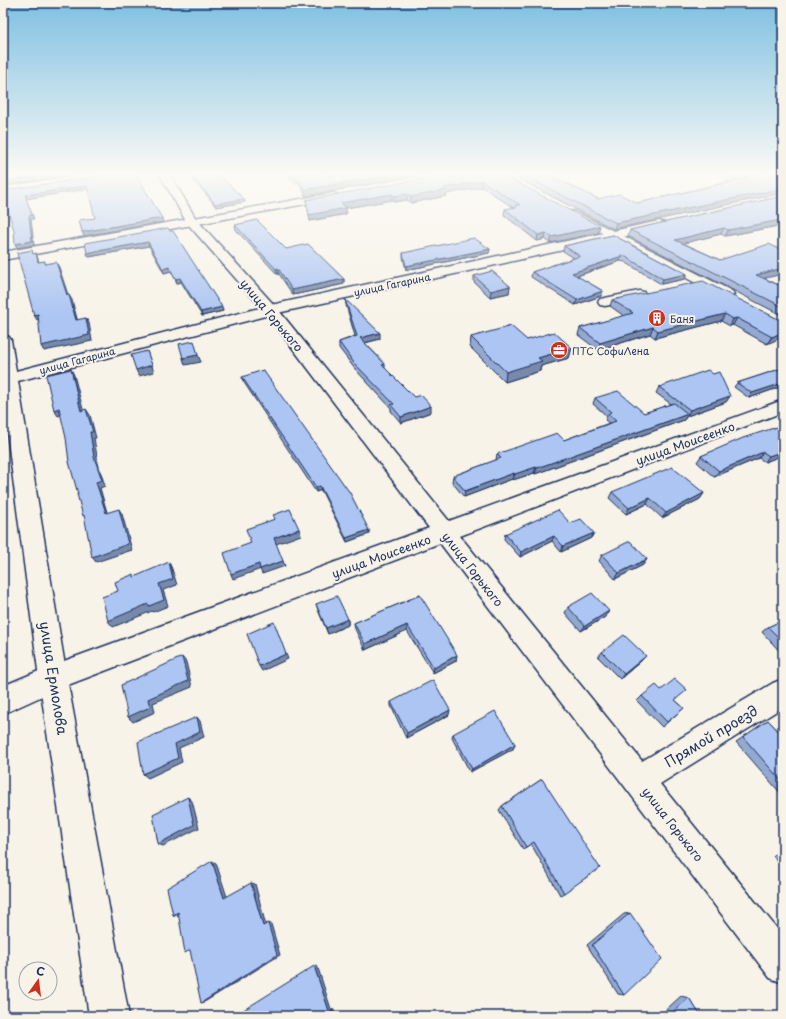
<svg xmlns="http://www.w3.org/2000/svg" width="786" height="1019" font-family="'Playpen Sans',sans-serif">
  <rect width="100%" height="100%" fill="#f7f3e8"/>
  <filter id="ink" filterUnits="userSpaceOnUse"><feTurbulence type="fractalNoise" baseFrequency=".025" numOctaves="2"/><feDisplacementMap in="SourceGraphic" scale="8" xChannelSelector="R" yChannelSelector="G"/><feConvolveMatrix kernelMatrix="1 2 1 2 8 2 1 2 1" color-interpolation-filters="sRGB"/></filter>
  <g filter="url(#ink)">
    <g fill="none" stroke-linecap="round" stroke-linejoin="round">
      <defs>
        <g id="street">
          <polygon points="93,173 119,173 114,176 3,193 3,187"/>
          <polygon points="159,173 169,173 196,219 276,307 449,521 783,400 783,412 460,536 642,761 773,683 783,679 783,707 660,784 783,936 783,983 770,978 440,543 60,688 3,714 3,686 53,665 429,528 266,313 187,223"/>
          <polygon points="574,211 732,291 734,294 732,297 727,298 722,297 570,216 568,214 570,212"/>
          <polygon points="639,291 644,292 646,295 644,298 605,306 600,305 598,302 600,299"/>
        </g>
        <g id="secondary">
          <polygon points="334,193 340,196 338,198 3,260 3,252"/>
          <polygon points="659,221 663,222 665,225 663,228 273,314 18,381 67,678 129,1016 89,1016 39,678 3,402 3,335 9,337 11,340 16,371 271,305"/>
        </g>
      </defs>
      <use href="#street" stroke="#1b2f5e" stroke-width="3"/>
      <use href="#secondary" stroke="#1b2f5e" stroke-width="3"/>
      <use href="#street" fill="#f7f3e8" fill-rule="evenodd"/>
      <use href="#secondary" fill="#f7f3e8" fill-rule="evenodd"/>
    </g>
    <g fill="#94a9d1" stroke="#1b2f5e">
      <polygon points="186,173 217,173 244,199 245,202 216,207 206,194"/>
      <polygon points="286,173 323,173 326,176 343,173 433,173 305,196 304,191"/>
      <polygon points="499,173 598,233 550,243 545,239 537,241 504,215 505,209 514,208 482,187 446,194 446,196 411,203 407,200 394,202 392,200 346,208 346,214 310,221 306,200"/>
      <polygon points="507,173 551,173 546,174 598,199 638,203 736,180 720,173 774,173 614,229"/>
      <polygon points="783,196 783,229 778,226 725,236 721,234 683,243 720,260 764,278 783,287 783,316 628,236 630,230"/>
      <polygon points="235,225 344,279 344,284 293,295 279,274 277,274 236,230"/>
      <polygon points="170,231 222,307 223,311 202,316 181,282 177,283 171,271 164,273 149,246 89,257 87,253"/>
      <polygon points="613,235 687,274 685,279 661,284 625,262 620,261 577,276 603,291 601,296 575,305 531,277 532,272 574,258 563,251 564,246"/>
      <polygon points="490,249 489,253 406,270 403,257 403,253"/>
      <polygon points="474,276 510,286 509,293 490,297 474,282"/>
      <polygon points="345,299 380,339 365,343 385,364 385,368 414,397 431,412 401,423 391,411 391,408 355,369 339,348 339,342 355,336 346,305"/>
      <polygon points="612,300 782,321 767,344 733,325 730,326 721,321 655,338 650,334 598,350 578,335 580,328 624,316 610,306"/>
      <polygon points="471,337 527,340 572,348 569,358 541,366 540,371 505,382 470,347"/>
      <polygon points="783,368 783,386 749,398 734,387 737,383"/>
      <polygon points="242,377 369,530 369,534 347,542 321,490 316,492 243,381"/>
      <polygon points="659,387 730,396 726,402 687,416 684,420 535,474 534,473 513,480 512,479 464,497 452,482 453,476 496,460 497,454 564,440 609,423 605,420 607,416 593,404 595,398 644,413 671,404 656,393"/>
      <polygon points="783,425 783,455 765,462 759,458 714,477 697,462 701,456"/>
      <polygon points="612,492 704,493 700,499 662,518 647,504 626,514 609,498"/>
      <polygon points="570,523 594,533 591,538 561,552 552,541 520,557 504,539 505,534"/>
      <polygon points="602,555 647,559 643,565 615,579 599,561"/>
      <polygon points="420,595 456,661 433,673 407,631 365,650 355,629 354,623"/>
      <polygon points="783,600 783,608 779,604"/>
      <polygon points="316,604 348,619 348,625 328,634 318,610"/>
      <polygon points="568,607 609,611 605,617 581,631 565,613"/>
      <polygon points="783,620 783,655 762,632 768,627"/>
      <polygon points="602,652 641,661 620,679 598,657"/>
      <polygon points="661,690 675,700 684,708 662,727 637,701 642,696"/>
      <polygon points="391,702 449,715 406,738 391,706"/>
      <polygon points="768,720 783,736 783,796 736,742"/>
      <polygon points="453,734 515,744 513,749 470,772 452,738"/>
      <polygon points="542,779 564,893 560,895 531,844 523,849 499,810 502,806"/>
      <polygon points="783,846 783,868 773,856"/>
      <polygon points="630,913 624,995 618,994 587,945 624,914"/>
      <polygon points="681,996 689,998 701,1016 659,1016"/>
    </g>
    <g fill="#788aaa" stroke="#1b2f5e">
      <polygon points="59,173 82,173 8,185 6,181"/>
      <polygon points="402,173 433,173 305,196 304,190"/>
      <polygon points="482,181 482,187 446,194 446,196 411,203 411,197 444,188"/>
      <polygon points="87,186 88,189 26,199 34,219 31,219 34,245 17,248 15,244 25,195"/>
      <polygon points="783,188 783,193 614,229 616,223"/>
      <polygon points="392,194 392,200 346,208 346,214 310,221 309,215 341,203"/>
      <polygon points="407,194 407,200 394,202 394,196"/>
      <polygon points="244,199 245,202 216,207 215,204"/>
      <polygon points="162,218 163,222 84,236 82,232"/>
      <polygon points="781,220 778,226 725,236 728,230"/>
      <polygon points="600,226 598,233 550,243 552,237"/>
      <polygon points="724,228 721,234 673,246 675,240"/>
      <polygon points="546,233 545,239 537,241 538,235"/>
      <polygon points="148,242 149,246 89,257 87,253"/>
      <polygon points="490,249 489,253 406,270 406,266"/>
      <polygon points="36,253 41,268 38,262"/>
      <polygon points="622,256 620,261 571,278 572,273"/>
      <polygon points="56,262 59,267 70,301 67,295"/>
      <polygon points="169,267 171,271 164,273 163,269"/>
      <polygon points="278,268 279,274 277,274 276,269"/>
      <polygon points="783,268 783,274 753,281 756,275"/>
      <polygon points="687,274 685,279 661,284 663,279"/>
      <polygon points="180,278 181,282 177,283 176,279"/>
      <polygon points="344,279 344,284 293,295 292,290"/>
      <polygon points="510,286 509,293 490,297 491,291"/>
      <polygon points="603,291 601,296 575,305 577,300"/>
      <polygon points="69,295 72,300 79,326 76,320"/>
      <polygon points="222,307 223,311 202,316 201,312"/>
      <polygon points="38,314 41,319 37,320 34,315"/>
      <polygon points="725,314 721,321 655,338 658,331"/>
      <polygon points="86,318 89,323 92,341 44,351 41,346"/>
      <polygon points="737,318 733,325 730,326 733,319"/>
      <polygon points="653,327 650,334 598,350 600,343"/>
      <polygon points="783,332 783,337 767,344 772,337"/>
      <polygon points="380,333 380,339 360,344 360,338"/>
      <polygon points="572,348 569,358 541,366 540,371 505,382 506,372 538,358"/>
      <polygon points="147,351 154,372 139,376 136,370"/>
      <polygon points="198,355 201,362 185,365 183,358"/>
      <polygon points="71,369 74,375 85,417 81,411"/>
      <polygon points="783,383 783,386 749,398 752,393"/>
      <polygon points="730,396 726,402 687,416 690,410"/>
      <polygon points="431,406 431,412 401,423 401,417"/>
      <polygon points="59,408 63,414 58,416 54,410"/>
      <polygon points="86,409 90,415 96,438 94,438 98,463 105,486 100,488 109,519 106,513 96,482 94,457"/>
      <polygon points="688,414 684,420 535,474 537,468"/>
      <polygon points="783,451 783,455 765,462 769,456"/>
      <polygon points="763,452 759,458 714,477 719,471"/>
      <polygon points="536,467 534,473 513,480 515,474"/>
      <polygon points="514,473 512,479 464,497 465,491"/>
      <polygon points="320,486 321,490 316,492 316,487"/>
      <polygon points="704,493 700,499 662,518 666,513"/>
      <polygon points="650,498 647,504 626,514 629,508"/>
      <polygon points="119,509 122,514 132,550 96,562 92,557"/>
      <polygon points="299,529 301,535 276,544 274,538"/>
      <polygon points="369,530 369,534 347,542 346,538"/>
      <polygon points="594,533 591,538 561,552 563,546"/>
      <polygon points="554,536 552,541 520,557 521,552"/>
      <polygon points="647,559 643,565 615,579 619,573"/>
      <polygon points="283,561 285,566 262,574 260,569"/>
      <polygon points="169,562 172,569 177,585 163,590 168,606 153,612 152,611 113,627 108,621 159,584"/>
      <polygon points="259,564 261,569 233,579 231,574"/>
      <polygon points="609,611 605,617 581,631 585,626"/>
      <polygon points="348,619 348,625 328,634 326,628"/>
      <polygon points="407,625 407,631 365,650 365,644"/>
      <polygon points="286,654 288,659 262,671 259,666"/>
      <polygon points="457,655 456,661 433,673 434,668"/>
      <polygon points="646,656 641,661 620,679 624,674"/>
      <polygon points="182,657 186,662 192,687 153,703 155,712 133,722 128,717 148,699"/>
      <polygon points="450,710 449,715 406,738 407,733"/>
      <polygon points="197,717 200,721 204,737 179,748 182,762 148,778 143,774 175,744"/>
      <polygon points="515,744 513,749 470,772 472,769"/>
      <polygon points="188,797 192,801 199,828 163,846 158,844"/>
      <polygon points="212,861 216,863 228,900 224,898"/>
      <polygon points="251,883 255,884 266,926 263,926"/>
      <polygon points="178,912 179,916 173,915"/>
      <polygon points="268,923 271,924 280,955 206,1001 201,1003"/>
      <polygon points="317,965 331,1009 329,1011 314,966"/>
      <polygon points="333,1008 335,1016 333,1016 331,1010"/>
    </g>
    <g fill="#acc5f3" stroke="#1b2f5e">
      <polygon points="5,173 59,173 6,181"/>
      <polygon points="114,173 135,173 162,218 82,232 79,220 95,218 87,186 25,195 32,215 29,216 32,241 15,244 14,230 5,201 6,190 113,174"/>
      <polygon points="188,173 217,173 244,199 215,204 205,191"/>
      <polygon points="291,173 323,173 326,176 343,173 402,173 304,190 303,186"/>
      <polygon points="455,173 499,173 600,226 552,237 546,233 538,235 505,209 517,207 515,205 520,205 482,181 444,188 446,190 411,197 407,194 394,196 392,194 341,203 346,208 309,215 306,200"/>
      <polygon points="519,173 545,173 598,199 619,194 638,203 747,178 735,173 774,173 783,177 783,188 616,223"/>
      <polygon points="783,196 783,221 781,220 728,230 724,228 675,240 720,260 769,244 779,249 783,248 783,268 756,275 783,287 783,307 630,230"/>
      <polygon points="257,220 286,249 308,244 344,279 292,290 278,268 276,269 235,225"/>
      <polygon points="168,228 170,231 173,231 222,307 201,312 180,278 176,279 169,267 163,269 148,242 87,253 85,243"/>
      <polygon points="613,235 687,274 663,279 626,257 622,256 572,273 603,291 577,300 532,272 580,256 564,246"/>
      <polygon points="474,238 490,249 406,266 403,253"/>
      <polygon points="32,250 33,254 36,253 38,262 45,261 45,264 56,262 67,295 69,295 76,320 86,318 89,335 41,346 38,314 34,315 17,253"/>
      <polygon points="492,271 510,286 491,291 474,276"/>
      <polygon points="703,281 782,321 783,322 783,332 772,337 737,318 733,319 725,314 658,331 653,327 600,343 580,328 633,313 612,300"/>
      <polygon points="345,299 380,333 360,338 385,364 382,365 414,397 421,395 431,406 401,417 391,405 394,404 354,363 339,342 357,336"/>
      <polygon points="511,326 527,340 554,332 572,348 538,358 542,361 506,372 471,337"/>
      <polygon points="194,341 198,355 183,358 179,344"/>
      <polygon points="147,351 152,365 136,370 131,355"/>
      <polygon points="783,368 783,383 752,393 737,383"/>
      <polygon points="71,369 81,411 86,409 93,432 90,432 94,457 102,480 96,482 106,513 119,509 128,544 92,557 84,515 83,516 77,494 78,494 69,462 66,438 59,408 54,410 46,375"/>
      <polygon points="263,370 350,493 369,530 346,538 320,486 316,487 242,377"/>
      <polygon points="708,370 713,374 719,372 730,396 690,410 659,387"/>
      <polygon points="618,391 644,413 674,403 688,414 537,468 536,467 515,474 514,473 465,491 453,476 501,458 497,454 557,433 564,440 616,421 608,414 611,412 595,398"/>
      <polygon points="783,425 783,451 769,456 763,452 719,471 701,456 743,438"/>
      <polygon points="672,467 704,493 666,513 650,498 629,508 612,492"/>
      <polygon points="290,509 299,529 274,538 283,561 260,569 259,564 231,574 224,553 251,543 246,529 275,519 273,515"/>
      <polygon points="558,510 570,523 581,519 594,533 563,546 554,536 521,552 505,534"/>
      <polygon points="630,541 647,559 619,573 602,555"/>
      <polygon points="169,562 173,579 159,584 164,600 149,606 148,604 108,621 102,597 118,591 115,582 134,574 134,577"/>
      <polygon points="592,593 609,611 585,626 568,607"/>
      <polygon points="420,595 457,655 434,668 407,625 365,644 354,623"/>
      <polygon points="337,596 348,619 326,628 316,604"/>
      <polygon points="783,620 783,642 768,627"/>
      <polygon points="274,622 286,654 259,666 247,634"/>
      <polygon points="624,635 646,656 624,674 602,652"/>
      <polygon points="182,657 188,681 148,699 150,707 128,717 121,685"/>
      <polygon points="675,679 687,690 675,700 684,708 667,722 642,696 656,685 661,690"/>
      <polygon points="433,680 450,710 407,733 391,702"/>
      <polygon points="495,711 515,744 472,769 453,734"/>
      <polygon points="197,717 200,732 175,744 178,758 143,774 138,742"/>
      <polygon points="768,720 783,736 783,783 743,737"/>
      <polygon points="542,779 600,868 564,893 534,842 526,847 502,806"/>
      <polygon points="188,797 194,825 158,844 153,814"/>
      <polygon points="212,861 224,898 251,883 263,926 268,923 277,955 201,1003 190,950 185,953 178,912 173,915 167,888"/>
      <polygon points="630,913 662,959 624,995 592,945"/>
      <polygon points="314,966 329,1011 331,1010 333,1016 234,1016"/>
      <polygon points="689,998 701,1016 668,1016"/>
    </g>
  </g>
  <linearGradient id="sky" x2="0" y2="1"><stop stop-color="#7fc0e2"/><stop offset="0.55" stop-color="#fbfaf5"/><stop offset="1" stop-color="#fbfaf5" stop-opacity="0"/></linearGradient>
  <rect width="786" height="316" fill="url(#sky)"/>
  <defs>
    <symbol id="building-disc" viewBox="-11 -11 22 22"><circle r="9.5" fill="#c8321e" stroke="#f7f3e8"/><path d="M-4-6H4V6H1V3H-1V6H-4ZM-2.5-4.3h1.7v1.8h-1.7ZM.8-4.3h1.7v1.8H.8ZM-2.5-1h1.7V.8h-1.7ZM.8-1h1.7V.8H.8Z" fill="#fff"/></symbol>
    <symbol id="office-disc" viewBox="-11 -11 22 22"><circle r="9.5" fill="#c8321e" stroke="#f7f3e8"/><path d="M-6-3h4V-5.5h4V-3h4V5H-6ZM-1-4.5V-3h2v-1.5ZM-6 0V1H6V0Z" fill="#fff"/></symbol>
  </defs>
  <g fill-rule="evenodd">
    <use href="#building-disc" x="647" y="308" width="20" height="20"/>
    <use href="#office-disc" x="549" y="340" width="20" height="20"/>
  </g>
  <g text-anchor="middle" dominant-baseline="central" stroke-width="4" stroke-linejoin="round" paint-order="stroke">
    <g font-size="10" fill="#1b2f5e" stroke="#f7f3e8">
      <text transform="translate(392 284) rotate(-12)">улица Гагарина</text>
      <text transform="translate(77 360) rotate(-15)">улица Гагарина</text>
    </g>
    <g font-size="10" fill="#1b2f5e" stroke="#f7f3e8" text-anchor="start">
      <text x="670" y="318">Баня</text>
      <text x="572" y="350">ПТС СофиЛена</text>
    </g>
    <g font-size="12" fill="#1b2f5e" stroke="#f7f3e8">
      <text transform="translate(272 315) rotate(50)">улица Горького</text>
      <text transform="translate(685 443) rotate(-20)">улица Моисеенко</text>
      <text transform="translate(381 556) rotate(-20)">улица Моисеенко</text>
      <text transform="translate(473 569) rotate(52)">улица Горького</text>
      <text transform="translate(673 824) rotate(52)">улица Горького</text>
    </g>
    <g font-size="14" fill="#1b2f5e" stroke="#f7f3e8">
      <text transform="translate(54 678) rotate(81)">улица Ермолова</text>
      <text transform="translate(711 736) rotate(-31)">Прямой проезд</text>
    </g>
  </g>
  <rect width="786" height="1019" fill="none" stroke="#f7f3e8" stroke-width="16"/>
  <rect x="8" y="8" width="770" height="1003" fill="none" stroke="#1b2f5e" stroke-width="1.5" filter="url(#ink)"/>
  <g transform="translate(38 981) rotate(14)"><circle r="19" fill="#f7f3e8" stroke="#9fa5b1"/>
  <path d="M0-3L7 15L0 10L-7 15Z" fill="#c8321e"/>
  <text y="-6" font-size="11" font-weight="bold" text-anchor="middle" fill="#1b2f5e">С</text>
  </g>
</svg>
